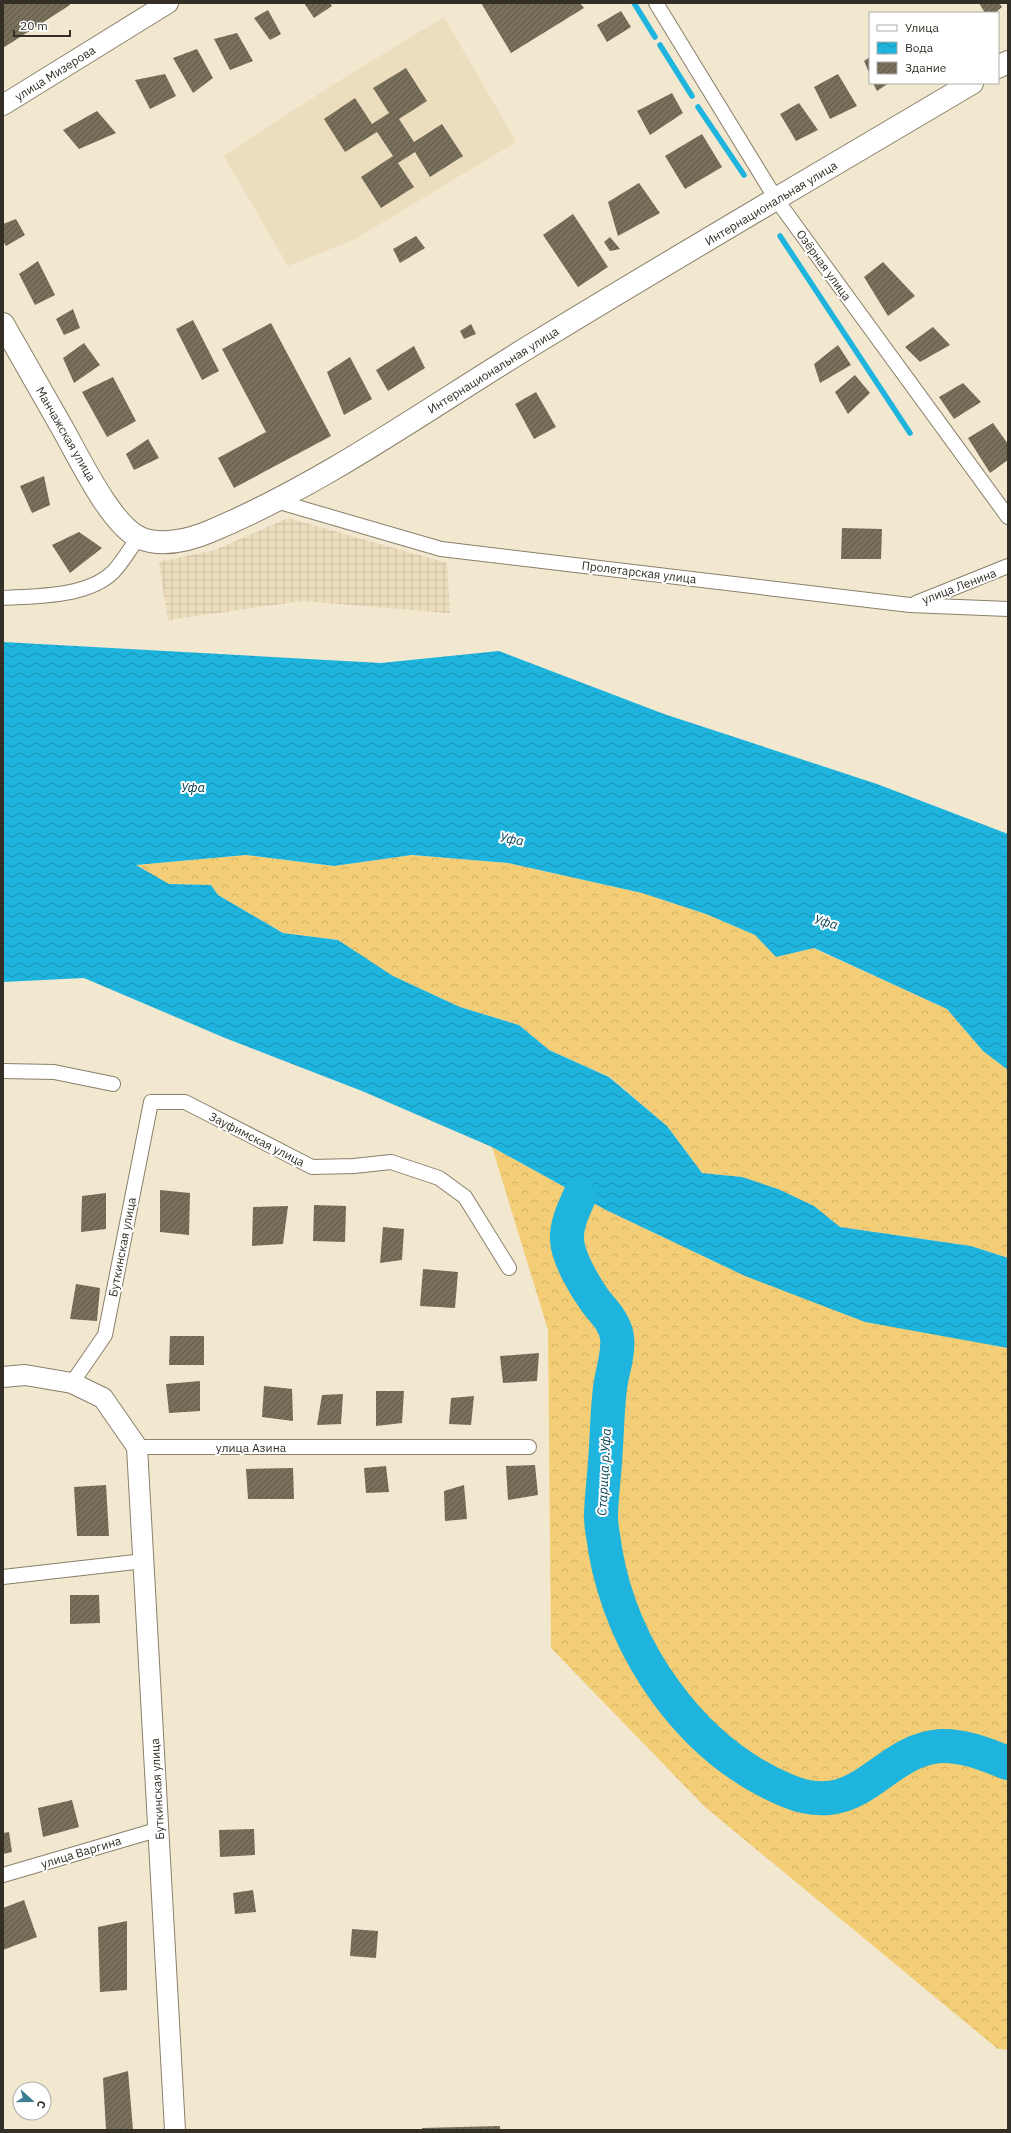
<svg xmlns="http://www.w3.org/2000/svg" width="1011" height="2133" font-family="'IBM Plex Sans',sans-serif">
  <defs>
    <pattern id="industrial-grid" width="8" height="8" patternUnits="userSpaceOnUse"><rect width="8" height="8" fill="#ebddbe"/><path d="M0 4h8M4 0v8" fill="none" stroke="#cabea3"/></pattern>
    <pattern id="forest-crowns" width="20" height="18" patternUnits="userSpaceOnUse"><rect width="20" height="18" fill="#f3ce76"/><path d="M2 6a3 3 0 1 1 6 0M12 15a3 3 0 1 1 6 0" fill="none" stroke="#d1b166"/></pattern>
    <pattern id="water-waves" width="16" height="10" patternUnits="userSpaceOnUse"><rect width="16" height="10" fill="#1eb4de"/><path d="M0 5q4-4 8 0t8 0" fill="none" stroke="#1b93b4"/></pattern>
    <pattern id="building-hatch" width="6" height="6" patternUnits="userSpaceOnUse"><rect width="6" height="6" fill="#79705b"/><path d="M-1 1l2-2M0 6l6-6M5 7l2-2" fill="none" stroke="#5e5847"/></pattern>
  </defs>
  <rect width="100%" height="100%" fill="#f2e7cf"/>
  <polygon fill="#ebddbe" points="444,17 516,142 355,239 288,266 224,156 331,86"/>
  <polygon fill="url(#industrial-grid)" points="288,518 447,563 450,613 302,601 168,620 159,562 215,550"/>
  <g fill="url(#forest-crowns)">
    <polygon points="246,855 334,866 412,855 508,863 642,893 706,914 755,935 776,957 813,948 947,1009 983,1051 1008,1070 1008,1258 971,1246 840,1227 814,1206 742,1177 702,1173 667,1126 610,1077 549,1050 519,1025 460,1007 393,976 338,940 283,933 218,895 211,885 168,884 136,865"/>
    <polygon points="492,1147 606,1210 745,1276 995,1346 1008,1348 1008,2050 998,2049 705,1807 551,1648 548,1330"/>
  </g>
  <polygon fill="url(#water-waves)" points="3,642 381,663 499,651 664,714 877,784 1008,834 1008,1070 983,1051 947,1009 814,948 776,957 755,935 706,914 642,893 508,863 412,855 334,866 246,855 136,865 169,884 211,885 218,895 283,933 338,940 393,976 460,1007 519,1025 549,1050 609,1077 667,1126 702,1173 742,1177 778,1189 814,1206 840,1227 971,1246 1008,1258 1008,1348 865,1322 745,1276 606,1210 492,1147 362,1091 225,1038 84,978 3,982"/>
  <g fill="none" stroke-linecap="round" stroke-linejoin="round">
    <g stroke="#1eb4de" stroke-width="5.5">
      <polyline points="634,3 655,37"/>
      <polyline points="660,45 692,96"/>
      <polyline points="698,107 744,175"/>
      <polyline points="780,236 910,433"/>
    </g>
    <path stroke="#1eb4de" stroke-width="34" d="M580,1195c-6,14 -14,29 -13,45 1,18 18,47 29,62 9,11 19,21 21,35 2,18 -5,34 -7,51 -3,24 -3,49 -5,74 -1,18 -4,37 -4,55 0,11 3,22 4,32 17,101 86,202 183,242 73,30 93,-41 153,-45 23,-1 46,9 67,17"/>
  </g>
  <g fill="url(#building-hatch)">
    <polygon points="3,3 69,3 70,5 3,48"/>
    <polygon points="304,3 330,3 332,6 314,18"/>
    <polygon points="481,3 580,3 584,8 511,53"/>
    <polygon points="979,3 999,3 1002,7 995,13 985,13"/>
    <polygon points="268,10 281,34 270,40 254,18"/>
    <polygon points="621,11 631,27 607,42 597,25"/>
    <polygon points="237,33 253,61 230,70 214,39"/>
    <polygon points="197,49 213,78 193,93 173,58"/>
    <polygon points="870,57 870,75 864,61"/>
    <polygon points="406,68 427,101 399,119 414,142 442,124 463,156 430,177 415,152 398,163 414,187 381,208 361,177 393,156 377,132 345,152 324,119 355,98 372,124 389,113 373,88"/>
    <polygon points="165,74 176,96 150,109 135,80"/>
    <polygon points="838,74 857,106 830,119 814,87"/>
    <polygon points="873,83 889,83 877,91"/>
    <polygon points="672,93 683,113 650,135 637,111"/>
    <polygon points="799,103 818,130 796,141 780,114"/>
    <polygon points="97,111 116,133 79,149 63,130"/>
    <polygon points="702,134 722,167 685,189 665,156"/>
    <polygon points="639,183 660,213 618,236 608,202"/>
    <polygon points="573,214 608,267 578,287 543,235"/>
    <polygon points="16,219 25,235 6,246 3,241 3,224"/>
    <polygon points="416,236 425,248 400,263 393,249"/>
    <polygon points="610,237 620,249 610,251 604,242"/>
    <polygon points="38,261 55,295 35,305 19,274"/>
    <polygon points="883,262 915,296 888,316 864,277"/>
    <polygon points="73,309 80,328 64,335 56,319"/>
    <polygon points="193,320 219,371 202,380 176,329"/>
    <polygon points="271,323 331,436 234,488 218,458 266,432 222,349"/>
    <polygon points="471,324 476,334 464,339 460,331"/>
    <polygon points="933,327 950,345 920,362 905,347"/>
    <polygon points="84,343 100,365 74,383 63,358"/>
    <polygon points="838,345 851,365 820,383 814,364"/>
    <polygon points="414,346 425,368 388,391 376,370"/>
    <polygon points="350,357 372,399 344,415 327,372"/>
    <polygon points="855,375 870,393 848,414 835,392"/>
    <polygon points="113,377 136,421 107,437 82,392"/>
    <polygon points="963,383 981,402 954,419 939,397"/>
    <polygon points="536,392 556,427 534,439 515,404"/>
    <polygon points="993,423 1008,444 1008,460 990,473 968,438"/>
    <polygon points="148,439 159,458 134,470 126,454"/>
    <polygon points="44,476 50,505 32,513 20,486"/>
    <polygon points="842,528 882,529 881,559 841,559"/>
    <polygon points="79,532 102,548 70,573 52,545"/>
    <polygon points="160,1190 190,1193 189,1235 160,1232"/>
    <polygon points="106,1193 106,1229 81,1232 82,1196"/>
    <polygon points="314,1205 346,1206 345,1242 313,1241"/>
    <polygon points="288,1206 283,1244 252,1246 253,1207"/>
    <polygon points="383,1227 404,1229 402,1260 380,1263"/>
    <polygon points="423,1269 458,1272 455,1308 420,1306"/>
    <polygon points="76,1284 100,1288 97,1321 70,1319"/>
    <polygon points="170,1336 204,1336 204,1365 169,1365"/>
    <polygon points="539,1353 537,1381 503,1383 500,1356"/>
    <polygon points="200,1381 200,1411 169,1413 166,1384"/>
    <polygon points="264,1386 292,1389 293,1421 262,1417"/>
    <polygon points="376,1391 404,1391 402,1423 376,1426"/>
    <polygon points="343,1394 341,1424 317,1425 322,1395"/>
    <polygon points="474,1396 471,1425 449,1424 451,1398"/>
    <polygon points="535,1465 538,1495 508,1500 506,1466"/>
    <polygon points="386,1466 389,1492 366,1493 364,1468"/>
    <polygon points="293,1468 294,1499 248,1499 246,1469"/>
    <polygon points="106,1485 109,1536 77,1536 74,1487"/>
    <polygon points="464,1485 467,1519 445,1521 444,1491"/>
    <polygon points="70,1595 99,1595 100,1623 70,1624"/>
    <polygon points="72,1800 79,1827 43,1837 38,1808"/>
    <polygon points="254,1829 255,1855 220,1857 219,1830"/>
    <polygon points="9,1832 12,1852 3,1854 3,1833"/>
    <polygon points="253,1890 256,1912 235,1914 233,1893"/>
    <polygon points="24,1900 37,1937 3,1950 3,1908"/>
    <polygon points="127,1921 127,1990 100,1992 98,1927"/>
    <polygon points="352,1929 378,1931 376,1958 350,1956"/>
    <polygon points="128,2071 133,2130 106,2130 103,2078"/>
    <polygon points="500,2126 500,2130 422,2130 422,2128"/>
  </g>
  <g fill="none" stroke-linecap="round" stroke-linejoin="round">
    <defs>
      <g id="street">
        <polyline points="656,3 776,199 1008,517"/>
        <polyline points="276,501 441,549 910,605 1008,609"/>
        <path d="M3,598c33,-2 85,-1 110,-26 10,-10 17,-24 26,-35"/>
        <polyline points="916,603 1008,566"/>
        <polyline points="3,1071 54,1072 113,1084"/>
        <polyline points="72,1383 105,1335 151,1102 185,1102 312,1167 354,1166 391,1162 439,1178 465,1197 509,1268"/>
        <polyline points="137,1447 529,1447"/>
        <polyline points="3,1577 144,1561"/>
        <polyline points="3,1875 160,1829"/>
      </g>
      <g id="secondary">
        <polyline points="3,105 168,3"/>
        <polyline points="3,1377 25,1375 72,1383 103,1398 137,1447 175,2130"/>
      </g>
      <g id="primary">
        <polyline points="998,67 1008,62"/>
        <path d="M3,324c19,33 38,67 57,100 17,29 50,101 80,114 22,9 50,2 71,-7 114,-48 216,-122 321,-186 146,-89 293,-175 440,-262"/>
      </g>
    </defs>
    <use href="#street" stroke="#8a806b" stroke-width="16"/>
    <use href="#secondary" stroke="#8a806b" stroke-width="22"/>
    <use href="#primary" stroke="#8a806b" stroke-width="24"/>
    <use href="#street" stroke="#fff" stroke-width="14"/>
    <use href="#secondary" stroke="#fff" stroke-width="20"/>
    <use href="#primary" stroke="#fff" stroke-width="22"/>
  </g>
  <g text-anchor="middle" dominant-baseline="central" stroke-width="4" stroke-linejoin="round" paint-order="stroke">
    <g font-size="12" fill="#332f26" stroke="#fff">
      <text transform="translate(55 73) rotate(-32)">улица Мизерова</text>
      <text transform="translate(771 203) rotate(-31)">Интернациональная улица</text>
      <text transform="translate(824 265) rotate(54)">Озёрная улица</text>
      <text transform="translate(493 370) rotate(-32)">Интернациональная улица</text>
      <text transform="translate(66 434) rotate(60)">Манчажская улица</text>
      <text transform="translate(639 572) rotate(7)">Пролетарская улица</text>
      <text transform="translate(959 586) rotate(-21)">улица Ленина</text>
      <text transform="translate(257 1139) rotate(27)">Зауфимская улица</text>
      <text transform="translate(122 1247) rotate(-79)">Буткинская улица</text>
      <text x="251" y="1447">улица Азина</text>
      <text transform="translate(157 1789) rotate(-93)">Буткинская улица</text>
      <text transform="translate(81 1852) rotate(-17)">улица Варгина</text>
    </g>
    <g font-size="13" font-style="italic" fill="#084456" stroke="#fff">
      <text x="193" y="787">Уфа</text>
      <text transform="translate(512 839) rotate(10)">Уфа</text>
      <text transform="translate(826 922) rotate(16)">Уфа</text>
      <text transform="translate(604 1472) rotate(-87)">Старица р.Уфа</text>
    </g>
  </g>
  <rect width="1011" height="2133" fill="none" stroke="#332f26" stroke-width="8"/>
  <rect x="869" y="12" width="130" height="72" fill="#ffffff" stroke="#adaca8"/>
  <rect x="877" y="25" width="20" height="6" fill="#ffffff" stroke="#adaca8"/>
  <text x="905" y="32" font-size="12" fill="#332f26">Улица</text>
  <rect x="877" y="42" width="20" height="12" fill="url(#water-waves)" stroke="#adaca8"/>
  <text x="905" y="52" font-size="12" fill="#332f26">Вода</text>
  <rect x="877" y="62" width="20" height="12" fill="url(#building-hatch)" stroke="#adaca8"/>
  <text x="905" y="72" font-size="12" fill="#332f26">Здание</text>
  <g transform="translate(32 2101) rotate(111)"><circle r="19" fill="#ffffff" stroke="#adaca8"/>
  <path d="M0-3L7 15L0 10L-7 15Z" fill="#3f7d93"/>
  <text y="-6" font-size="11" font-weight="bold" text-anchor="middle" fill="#332f26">С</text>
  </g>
  <path d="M14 30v6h56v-6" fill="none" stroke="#332f26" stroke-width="2"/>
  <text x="20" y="30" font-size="12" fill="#332f26" stroke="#ffffff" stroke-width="3" paint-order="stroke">20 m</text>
</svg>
